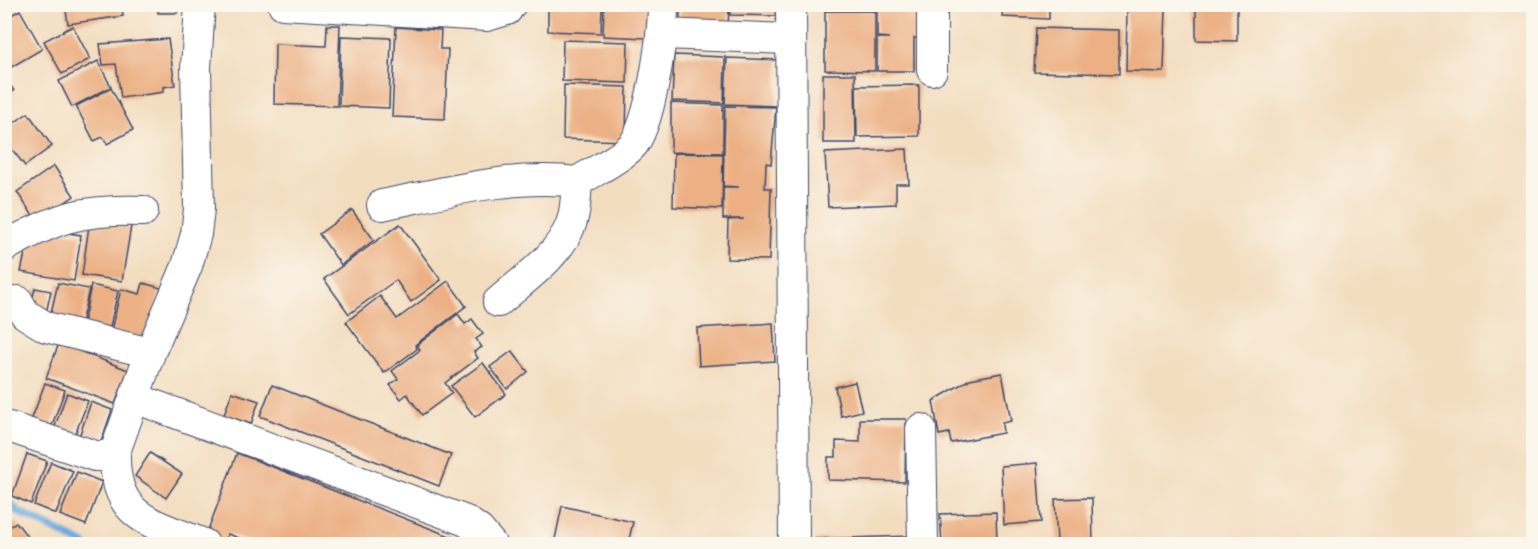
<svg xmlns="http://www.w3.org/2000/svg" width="1538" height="549" font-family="'IM FELL English',serif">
  <rect width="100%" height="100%" fill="#fbf7ec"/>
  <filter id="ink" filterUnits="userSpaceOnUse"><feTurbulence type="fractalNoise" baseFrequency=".0167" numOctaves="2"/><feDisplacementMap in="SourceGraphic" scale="12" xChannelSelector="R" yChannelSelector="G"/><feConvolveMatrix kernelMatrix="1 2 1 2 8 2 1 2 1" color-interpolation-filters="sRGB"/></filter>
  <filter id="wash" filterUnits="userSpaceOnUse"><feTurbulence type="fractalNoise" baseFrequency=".008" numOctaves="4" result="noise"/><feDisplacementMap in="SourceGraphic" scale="24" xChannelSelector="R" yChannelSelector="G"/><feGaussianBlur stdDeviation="1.35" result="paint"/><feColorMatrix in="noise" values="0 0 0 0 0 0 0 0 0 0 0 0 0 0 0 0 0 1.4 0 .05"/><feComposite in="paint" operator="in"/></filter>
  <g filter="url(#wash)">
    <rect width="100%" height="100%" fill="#f3ddbf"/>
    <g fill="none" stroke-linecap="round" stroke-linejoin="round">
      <polyline stroke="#6fabe0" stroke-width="8" points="4,496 17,511 84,544"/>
    </g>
    <g id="blocks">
      <g fill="#ecb084">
        <polygon points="65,4 122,4 123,16 68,24"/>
        <polygon points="135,4 187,4 187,7 177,7 177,13 158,13 158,7 135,8"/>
        <polygon points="548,4 602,4 601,33 548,31"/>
        <polygon points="604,4 648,4 647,38 603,36"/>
        <polygon points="680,4 729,4 728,30 680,28"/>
        <polygon points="730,4 781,4 781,16 730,15"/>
        <rect x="824" y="4" width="52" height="6"/>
        <polygon points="877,4 922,4 922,38 914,38 914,71 877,71 877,38 889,38 877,37"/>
        <polygon points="1003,4 1049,4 1049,19 1002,17"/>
        <polygon points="1196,4 1237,4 1237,41 1196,40"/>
        <polygon points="1127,7 1166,8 1164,72 1126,71"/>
        <polygon points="20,10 42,49 8,69 4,62 4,19"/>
        <polygon points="825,11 875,11 875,71 825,70"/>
        <polygon points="327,25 340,25 337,106 274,104 275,44 326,46"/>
        <polygon points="73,26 90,59 62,74 44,41"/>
        <polygon points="396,27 441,30 440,49 448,49 445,119 392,117"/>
        <polygon points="1036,28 1119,30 1119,74 1034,72"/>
        <polygon points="341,36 391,38 389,108 339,106"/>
        <polygon points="168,39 175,85 164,87 164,92 121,98 116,64 103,65 100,44"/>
        <polygon points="563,40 628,42 627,83 562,81"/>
        <polygon points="674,55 725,57 724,103 672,101"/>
        <polygon points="727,58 778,60 777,106 725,104"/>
        <polygon points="98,61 111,87 72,107 59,81"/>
        <polygon points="823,74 855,74 856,143 823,143"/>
        <polygon points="4,76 14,91 4,97"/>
        <polygon points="564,85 627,87 626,141 563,139"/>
        <polygon points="919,85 919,136 857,137 856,86"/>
        <polygon points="111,88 133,130 107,144 103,137 94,141 76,106"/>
        <polygon points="671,103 723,105 723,153 671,152"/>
        <polygon points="725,106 776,107 771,164 766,163 765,188 771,188 769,260 727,259 728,220 744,219 723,219 723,187 739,187 723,186"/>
        <polygon points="28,113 52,146 25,166 4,139 4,130"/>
        <polygon points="907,149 909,184 896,184 896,204 828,207 825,153"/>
        <polygon points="674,153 723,154 722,209 673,207"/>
        <polygon points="54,166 74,196 37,222 17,192"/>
        <polygon points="352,210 374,240 341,265 319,234"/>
        <polygon points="90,219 131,226 122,281 82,275"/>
        <polygon points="400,224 441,280 411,302 396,280 349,314 324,279"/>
        <polygon points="49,230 81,235 74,281 21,272 26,249"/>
        <polygon points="448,281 466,306 415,345 417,349 384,373 346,322 380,296 397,319"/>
        <polygon points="58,283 89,289 81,324 50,317"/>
        <polygon points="143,283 161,288 147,340 111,331 121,289 140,294"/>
        <polygon points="91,285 118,291 109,331 83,325"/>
        <polygon points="35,288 51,291 46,313 30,309"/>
        <polygon points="458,314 465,324 472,319 483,334 476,339 482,347 474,352 478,358 445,383 452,393 422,415 407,394 401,399 390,385 398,379 392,371 420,350 417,345"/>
        <polygon points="773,323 775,361 699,366 697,328"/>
        <polygon points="59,343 128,370 115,404 46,378"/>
        <polygon points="512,351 528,372 507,389 490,367"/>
        <polygon points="483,363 506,394 475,417 451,386"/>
        <polygon points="1002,373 1011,421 1002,423 1003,433 951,443 949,433 939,435 933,401 970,379"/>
        <polygon points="855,382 862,411 841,416 835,387"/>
        <polygon points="45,383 65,390 51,428 31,421"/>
        <polygon points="272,385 451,455 439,486 260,416"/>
        <polygon points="232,392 259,401 251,424 224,415"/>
        <polygon points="67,393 88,401 74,437 54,429"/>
        <polygon points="91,402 112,410 100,445 79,437"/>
        <polygon points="860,419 906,419 905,482 828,480 828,457 836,457 836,441 860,442"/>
        <polygon points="150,453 182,474 166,498 135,476"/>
        <polygon points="237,453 470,544 255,544 228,534 222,544 205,538"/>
        <polygon points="27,454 47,461 31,504 12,496"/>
        <polygon points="51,462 73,471 56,514 34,505"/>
        <polygon points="1037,463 1041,522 1004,525 1001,466"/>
        <polygon points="77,472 102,482 86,525 60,515"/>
        <polygon points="1092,498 1093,544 1057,544 1055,499"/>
        <polygon points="562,506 633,522 628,544 554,544"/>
        <polygon points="996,512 997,544 942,544 940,514"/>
        <polygon points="16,522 31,541 27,544 4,544 4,531"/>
        <polygon points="911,536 911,544 815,544 815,539"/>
      </g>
    </g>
  </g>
  <g filter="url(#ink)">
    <use href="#blocks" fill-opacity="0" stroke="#3b496d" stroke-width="1.5"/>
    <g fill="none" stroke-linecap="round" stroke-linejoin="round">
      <defs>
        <g id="minor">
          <polyline points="283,4 487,16 507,10 511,4"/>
          <polyline points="791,4 794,544"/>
          <polyline points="663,34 789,39"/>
          <polyline points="932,70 932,4"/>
          <path d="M382,205c64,-13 130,-31 195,-23"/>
          <path d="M4,247c53,-30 78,-38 139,-36"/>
          <polyline points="18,301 25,314 46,327 150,353"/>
          <path d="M498,302c25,-22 61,-46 73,-78 5,-13 5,-29 6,-42 17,-11 40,-21 54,-35 20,-19 32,-114 32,-143"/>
          <polyline points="135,398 466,521 479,530 491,544"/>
          <polyline points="9,427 95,456 105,456 115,452 150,353 187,266 196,234 199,209 196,68 200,4"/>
          <polyline points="921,429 923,544"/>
          <path d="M115,452c-2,67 36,70 89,92"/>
        </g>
      </defs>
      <use href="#minor" stroke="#3b496d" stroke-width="32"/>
      <use href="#minor" stroke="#fff" stroke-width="30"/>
    </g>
  </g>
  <rect width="1538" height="549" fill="none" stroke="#fbf7ec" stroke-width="24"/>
</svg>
